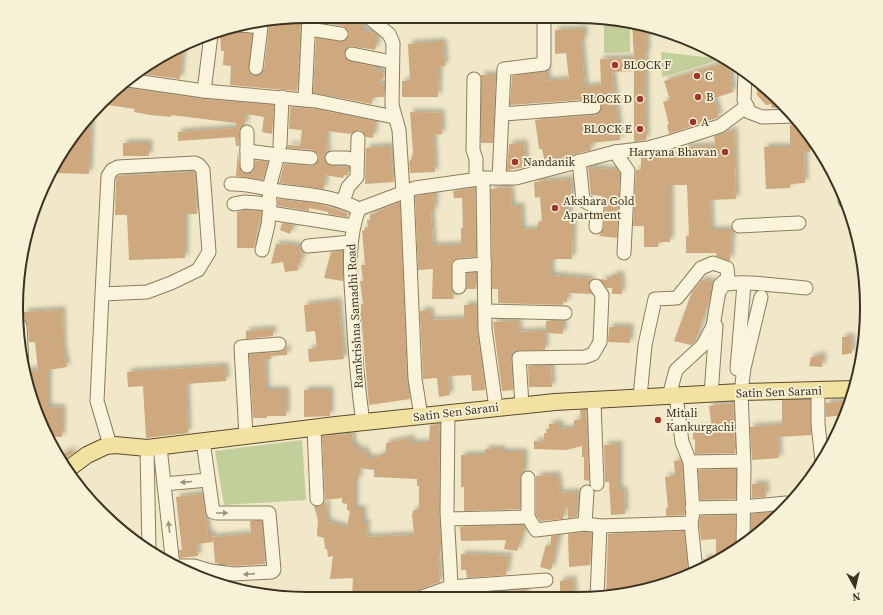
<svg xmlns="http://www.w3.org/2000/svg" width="883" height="615" font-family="'Source Serif 4',serif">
  <defs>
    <pattern id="water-rules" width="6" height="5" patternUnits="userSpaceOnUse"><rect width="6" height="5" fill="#a9c4bf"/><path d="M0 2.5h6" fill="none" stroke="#8ba09b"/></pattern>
    <filter id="shadow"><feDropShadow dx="3.5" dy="-3.5" stdDeviation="2" flood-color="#0004"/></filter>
  </defs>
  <rect width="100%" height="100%" fill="#f0e8c8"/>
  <g fill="#c3cf9b">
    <polygon points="604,21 630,22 630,52 604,53"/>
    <polygon points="661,52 722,59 662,77"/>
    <polygon points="302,440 306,500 224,505 215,451"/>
  </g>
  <polygon fill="url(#water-rules)" stroke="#6f938e" points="226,564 226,587 176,568"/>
  <g fill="#cea87e" fill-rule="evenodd" filter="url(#shadow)">
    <polygon points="317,16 344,17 344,18 362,22 362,30 375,33 378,35 375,50 350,46 346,49 344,56 350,62 371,66 383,73 384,77 377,83 384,85 384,97 372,97 372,104 313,93 316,38 340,42 347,39 349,35 348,31 343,26 317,22"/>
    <polygon points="301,17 297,91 230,85 231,66 223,65 224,51 221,51 220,31 229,27 233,28 239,33 252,34 249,71 252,75 259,75 264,69 269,26 275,27 276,20"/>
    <polygon points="632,22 646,27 647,52 645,52 646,140 634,142 634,71 612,72 620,140 590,143 591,150 545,162 542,149 539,149 535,120 595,115 601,110 601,103 593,99 510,105 512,76 547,71 547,81 569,79 566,53 555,54 555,30 584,29 584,40 581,40 585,87 601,85 600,59 634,58"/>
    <polygon points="435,42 443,42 445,66 439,67 438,97 402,97 402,81 410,81 408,44"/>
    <polygon points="183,48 180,79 136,73 146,65"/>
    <polygon points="728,62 733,92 714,98 719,117 669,134 667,125 669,124 663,102 670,100 664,81"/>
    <polygon points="481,75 496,75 493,143 481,143"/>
    <polygon points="757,84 780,103 780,108 772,108 771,104 766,105 757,95"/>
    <polygon points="122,85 127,88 203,99 274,105 272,134 262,132 264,117 246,114 245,124 240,128 239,132 239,146 236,146 235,137 178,141 178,132 236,128 236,123 171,115 171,117 150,115 134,112 135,109 101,104"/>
    <polygon points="290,107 315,109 375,121 373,138 366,137 362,131 359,130 351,134 327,131 326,151 331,150 325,154 325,162 332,166 349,167 348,175 344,175 343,178 325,175 324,189 279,183 284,164 311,166 315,165 319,159 318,154 312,150 287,148 288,145 300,146 302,130 289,129"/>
    <polygon points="410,112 441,113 442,134 433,135 435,172 410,173 409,161 411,160 413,152"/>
    <polygon points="91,113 89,174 53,173 88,115"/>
    <polygon points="790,125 801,125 810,136 810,152 804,152 805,183 790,184 790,188 766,189 764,147 790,147"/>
    <polygon points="734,130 736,199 710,200 711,230 732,230 730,261 716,256 716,253 686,253 686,236 689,236 687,185 670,185 670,242 658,242 658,247 644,247 644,226 633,226 636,170 641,170 641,157 684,157 684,147 715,146 714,136"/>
    <rect x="123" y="143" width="26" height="13"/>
    <polygon points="524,143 526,167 507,170 509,144"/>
    <polygon points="390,146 394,182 365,184 366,148"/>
    <polygon points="238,151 239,166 243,173 251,173 254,170 255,160 268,162 263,180 236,176"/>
    <polygon points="593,166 593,168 618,170 620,173 617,238 599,236 604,228 605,208 601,201 602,196 591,195 588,167"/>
    <polygon points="194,172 197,214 185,214 185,258 129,260 127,215 115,215 116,179 117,176"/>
    <polygon points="570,179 572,197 568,197 569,219 573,219 572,259 551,259 551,275 592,279 588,286 592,294 568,293 567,302 563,302 563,305 498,303 498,289 492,289 491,189 510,187 512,207 521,206 522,230 538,229 538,222 542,221 540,197 535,198 534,182"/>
    <polygon points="475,188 476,257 458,258 452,263 451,287 454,299 432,299 433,269 418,270 415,196 435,193 434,211 431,211 433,246 461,245 461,228 463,228 462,198 454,198 453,191"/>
    <polygon points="278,199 319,204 348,213 347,217 328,214 328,212 309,208 309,211 278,206"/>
    <polygon points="400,202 407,379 410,399 369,405 361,315 361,304 363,304 360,281 363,281 361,265 365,265 362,231 365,230 365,228 368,227 367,220 370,220 370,214 378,213 378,210 388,209 387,207"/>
    <polygon points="245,210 261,211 254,248 237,248 237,212"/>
    <polygon points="282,223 293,225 290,234 280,230"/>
    <polygon points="276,244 300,246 303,258 300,259 301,263 297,264 299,270 285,272 283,262 271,264"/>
    <polygon points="343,251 343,281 324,278 331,252"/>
    <polygon points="467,273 476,273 476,289 466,289"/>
    <polygon points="612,275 621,275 622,294 612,294 612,288 607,288 600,279 607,280 607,278 612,278"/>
    <polygon points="702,280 713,282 710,298 695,342 691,345 674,341 692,292"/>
    <polygon points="338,301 344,359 309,362 308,349 317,348 315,331 306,332 304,305"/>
    <polygon points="464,305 477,305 477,330 485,390 472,391 471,375 448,376 450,395 439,397 437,378 423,379 420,311 430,310 431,320 464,319"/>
    <polygon points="62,310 63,349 67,367 48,370 48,407 62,408 62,437 46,436 25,373 28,370 38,371 35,342 29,342 28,326 24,319 24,312"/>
    <polygon points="518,321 519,332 545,331 545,350 514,351 511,359 513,390 502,391 493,322"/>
    <polygon points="546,321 563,321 563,334 546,333"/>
    <polygon points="609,327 630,327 630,343 608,342"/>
    <polygon points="273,329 273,336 246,339 246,331"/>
    <polygon points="842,337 851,337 852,353 842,355"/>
    <polygon points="287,346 287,355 271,356 271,359 265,359 266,390 286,390 286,416 267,416 267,418 253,418 249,354 280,352 284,350"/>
    <polygon points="823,355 822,367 809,366 811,357"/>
    <polygon points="225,366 226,381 186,384 188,433 146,438 143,386 128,387 127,372"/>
    <polygon points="528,366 551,366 552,387 529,387"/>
    <polygon points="304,390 330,390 330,416 304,417"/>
    <polygon points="782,400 810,400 811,435 778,437 779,458 752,460 750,427 782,425"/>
    <polygon points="851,400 845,415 826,417 826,403"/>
    <polygon points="733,403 735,453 695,454 695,439 693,440 693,430 712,429 709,406"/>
    <polygon points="580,410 586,410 589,481 584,480 584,457 582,457 582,446 566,450 534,449 534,441 544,442 544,433 547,433 546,429 549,429 549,424 559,423 560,429 574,428 574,420 581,420"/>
    <path d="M438,424v11h2l-1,77 2,30 -1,13h-2l2,27 -24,9 -5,7h-5l-1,-6h-36v6h-17l1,-20 -23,1 3,-23 -5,1 -1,-8h-2l-1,-11 -7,-2 1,-16 -4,-14h7l5,-4 1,20 20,6 3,-17 -3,-1v-6l-5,-1v-5l-17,2 -3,-64 30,-2 1,12h4v4h7l4,8h9l9,-6v-9l25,-5 1,5h17l1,-18zM359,468l15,2v7l43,2v7h2v23l-5,1 -2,4 2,21 -48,2 1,-14h-4v-14h-8v-29h3z"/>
    <polygon points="619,444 619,490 624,490 625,514 611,515 609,482 605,482 604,445"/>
    <polygon points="485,449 502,449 502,452 524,452 524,471 520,478 520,509 464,511 464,487 461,487 461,455 485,455"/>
    <polygon points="70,451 76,451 65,459 61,459 59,456"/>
    <polygon points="674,461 681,461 682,464 685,512 684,515 666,516 666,508 668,508 665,477 675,476"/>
    <polygon points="736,469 736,499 700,500 698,470"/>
    <polygon points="557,475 560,493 577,492 577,517 568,518 568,508 565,507 563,519 540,521 536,515 536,476"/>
    <polygon points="752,484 765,484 766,497 752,498"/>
    <polygon points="202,494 208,534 212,534 213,542 197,544 198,556 180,558 179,550 182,550 176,497"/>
    <polygon points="782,511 768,527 751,538 751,514"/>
    <polygon points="735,515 736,547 704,569 703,559 716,559 716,539 701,540 699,523 700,516"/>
    <polygon points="250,521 262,521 262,546 264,546 265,564 234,566 215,563 213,537 251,534"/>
    <polygon points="524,525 525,528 517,551 504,549 506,540 461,541 460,527"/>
    <polygon points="684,531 688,574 614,596 606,597 608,534"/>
    <polygon points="585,532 592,533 590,565 569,567 568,534"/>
    <polygon points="559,535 551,570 540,567 546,545 551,546 551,536"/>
    <polygon points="461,554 509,556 506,575 467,578 466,570 461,570"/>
    <polygon points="573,579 574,597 560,597 560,581"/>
    <polygon points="525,590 526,597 456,597 456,595"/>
  </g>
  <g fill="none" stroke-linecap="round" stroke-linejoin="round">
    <defs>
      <g id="minor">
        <polyline points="368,17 389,34 393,43 392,105 399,130 403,192"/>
        <polyline points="240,25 261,27 256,68"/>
        <polyline points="309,29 341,34"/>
        <polyline points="352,54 392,62"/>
        <polyline points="745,74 744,100 749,112 762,117 795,116"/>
        <polyline points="474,79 473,150 476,159 476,179"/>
        <polyline points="128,80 204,91 316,101 394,117"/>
        <polyline points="204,91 211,35"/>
        <polyline points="305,100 309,16"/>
        <polyline points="503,114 594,107"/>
        <polyline points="247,132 247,151"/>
        <polyline points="280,145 282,97"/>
        <polyline points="615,152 628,171 624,253"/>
        <polyline points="278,155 311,158"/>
        <polyline points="332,158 347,158 357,161"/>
        <polyline points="579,161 583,200 597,208 596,227"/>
        <polyline points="247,166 247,151 278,155 269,188 270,204 268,225 262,250"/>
        <polyline points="483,178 485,329 496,408"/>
        <polyline points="499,178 504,69 544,64 544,20"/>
        <path d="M231,184c18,-1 31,5 49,7 29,4 52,4 79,18"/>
        <polyline points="407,190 415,379 421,416"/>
        <polyline points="845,201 846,201"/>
        <polyline points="343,202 348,187 357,177 358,138"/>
        <polyline points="234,204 245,202 270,204"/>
        <polyline points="270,213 353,226"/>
        <polyline points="739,226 799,223"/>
        <polyline points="308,246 351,242"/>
        <polyline points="459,287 459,266 485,264"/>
        <path d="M721,289l2,-4c17,-6 64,2 83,3"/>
        <polyline points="102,294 108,176 112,170 118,167 195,163 199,165 203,170 209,252 198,270 171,283 147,292 102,294 97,401 110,445"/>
        <polyline points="485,311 565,313"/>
        <polyline points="20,326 22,366"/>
        <polyline points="737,369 744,284"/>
        <polyline points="818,391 818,424 822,461"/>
        <polyline points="711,394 716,326"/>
        <polyline points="676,396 682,442 690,462 693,512 691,523 696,572"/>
        <polyline points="640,397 645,345 655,299 677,298 701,268 713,263 727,268 728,278 720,285 713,326 703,345 676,370 669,396"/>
        <polyline points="594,401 597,484"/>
        <polyline points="522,405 519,358 585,357 593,354 600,342 602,295 596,286"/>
        <path d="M363,423c-5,-36 -8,-72 -10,-108 -2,-35 -7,-73 6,-106l56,-21 71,-10h30l99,-26 33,-4 25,-7 47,-15 27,-20"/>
        <polyline points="314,428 317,499"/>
        <polyline points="246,436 241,347 279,344"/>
        <polyline points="160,447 173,566"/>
        <polyline points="147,448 149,550"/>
        <polyline points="690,462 743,461"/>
        <polyline points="164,484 208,480"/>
        <polyline points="587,492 585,524 600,526 691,523"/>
        <polyline points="692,508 742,507 786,503 788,505"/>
        <polyline points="528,517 536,530 585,524"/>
        <polyline points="448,519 528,517 528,478"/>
        <polyline points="743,543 744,466 741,392 744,368 761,297"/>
        <polyline points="174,566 194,566 211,571 234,574 272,572 274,570 269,513 216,513 213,512 203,441"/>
        <polyline points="450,587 546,580"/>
        <polyline points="597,597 600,526"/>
        <polyline points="419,598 447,588 451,584 447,512 448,413"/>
      </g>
      <polyline id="major" points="68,469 87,455 106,446 115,445 147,448 336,425 555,402 741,392 855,389"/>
    </defs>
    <use href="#minor" stroke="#8d7b5c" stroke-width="15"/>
    <use href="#major" stroke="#5b4930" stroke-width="18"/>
    <use href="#minor" stroke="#faf4dc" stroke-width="13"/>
    <use href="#major" stroke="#f2e2a1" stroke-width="16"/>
  </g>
  <defs><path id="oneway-solid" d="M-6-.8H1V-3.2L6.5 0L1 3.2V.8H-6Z"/></defs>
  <g fill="#9c927e">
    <use href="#oneway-solid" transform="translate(186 482) rotate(175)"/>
    <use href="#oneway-solid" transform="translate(222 513)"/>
    <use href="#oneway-solid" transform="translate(169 527) rotate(-97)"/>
    <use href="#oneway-solid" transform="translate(249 574) rotate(176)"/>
  </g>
  <g fill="#9d372b" stroke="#f7f1d8" stroke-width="1.5">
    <circle cx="615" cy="65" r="4"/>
    <circle cx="697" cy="76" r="4"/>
    <circle cx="698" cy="97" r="4"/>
    <circle cx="640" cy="99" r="4"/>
    <circle cx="693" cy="122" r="4"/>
    <circle cx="640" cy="129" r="4"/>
    <circle cx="725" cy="152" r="4"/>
    <circle cx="515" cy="162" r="4"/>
    <circle cx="555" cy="208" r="4"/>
    <circle cx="658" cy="420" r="4"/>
  </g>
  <g text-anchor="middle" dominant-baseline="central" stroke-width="3.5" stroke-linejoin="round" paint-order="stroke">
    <g font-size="12" fill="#3d3120" stroke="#f7f1d8" text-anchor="start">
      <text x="623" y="65">BLOCK F</text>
      <text x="705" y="76">C</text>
      <text x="706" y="97">B</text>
      <text x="632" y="99" text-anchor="end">BLOCK D</text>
      <text x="701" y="122">A</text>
      <text x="632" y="129" text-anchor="end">BLOCK E</text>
      <text x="717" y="152" text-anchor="end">Haryana Bhavan</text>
      <text x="523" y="162">Nandanik</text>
      <text x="563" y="201">Akshara Gold<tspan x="563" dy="14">Apartment</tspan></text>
      <text x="666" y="413">Mitali<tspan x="666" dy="14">Kankurgachi</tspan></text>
    </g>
    <g font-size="12" fill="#3d3120" stroke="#f7f1d8">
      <text transform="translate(355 316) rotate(-93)">Ramkrishna Samadhi Road</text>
      <text transform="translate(779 392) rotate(-2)">Satin Sen Sarani</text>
      <text transform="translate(456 412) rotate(-7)">Satin Sen Sarani</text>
    </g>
  </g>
  <path d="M0 0H883V615H0ZM307 23H576A284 284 0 0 1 860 307V308A284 284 0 0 1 576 592H307A284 284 0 0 1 23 308V307A284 284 0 0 1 307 23Z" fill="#f7f1d8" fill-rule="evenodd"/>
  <path fill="none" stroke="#3d3120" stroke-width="2" d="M307 23H576A284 284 0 0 1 860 307V308A284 284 0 0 1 576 592H307A284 284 0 0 1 23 308V307A284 284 0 0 1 307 23Z"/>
  <g transform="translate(855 587) rotate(172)" stroke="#f7f1d8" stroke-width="3" paint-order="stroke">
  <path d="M0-3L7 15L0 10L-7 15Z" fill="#3d3120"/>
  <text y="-6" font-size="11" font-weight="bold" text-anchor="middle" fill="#3d3120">N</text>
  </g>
</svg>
